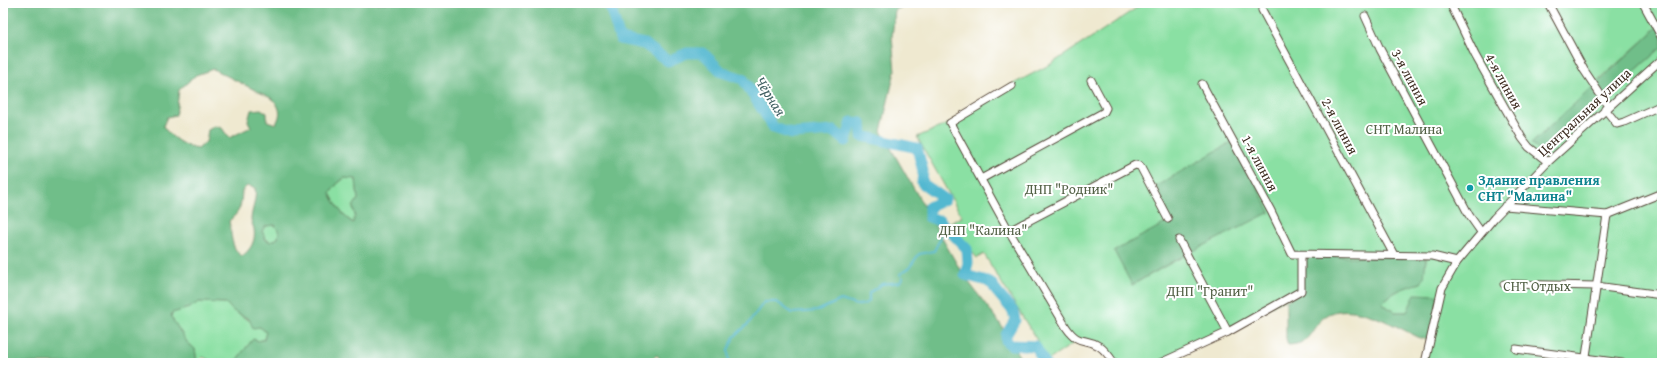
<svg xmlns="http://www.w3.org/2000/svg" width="1665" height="366" font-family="'Gentium Book Plus',serif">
  <rect width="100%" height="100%" fill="#fff"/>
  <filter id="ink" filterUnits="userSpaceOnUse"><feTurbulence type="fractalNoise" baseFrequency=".025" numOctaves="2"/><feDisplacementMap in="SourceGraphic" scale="8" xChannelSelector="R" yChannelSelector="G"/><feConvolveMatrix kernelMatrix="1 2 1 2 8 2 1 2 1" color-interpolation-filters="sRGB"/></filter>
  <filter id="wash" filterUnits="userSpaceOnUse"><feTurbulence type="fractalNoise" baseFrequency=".012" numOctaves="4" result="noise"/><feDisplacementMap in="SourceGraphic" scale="16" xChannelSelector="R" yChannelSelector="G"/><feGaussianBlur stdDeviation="0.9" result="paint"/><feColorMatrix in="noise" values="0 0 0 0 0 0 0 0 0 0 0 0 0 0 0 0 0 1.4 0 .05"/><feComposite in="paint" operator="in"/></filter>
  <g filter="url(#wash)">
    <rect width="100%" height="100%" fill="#efe9d0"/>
    <g fill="#8ae0a3" stroke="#628560" fill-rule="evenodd">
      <path d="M1144,3h518v20l-62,56 -58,74 120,-106v316h-237l15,-64 -32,13h-14l-12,-9c11,-12 23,-16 39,-20l6,-27 -126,35 -141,72h-46l-16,-18 -20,-5 -29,20 -65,-106 -7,4 -28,-35 13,-6 -45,-80 33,-14 65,-40 36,-19zM1169,221l25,29 -62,35z"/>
      <path d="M345,178l11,1 2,20 -5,8 2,8 -1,8c-12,-7 -18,-18 -24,-30l7,-9z"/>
      <polygon points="275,225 279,232 278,238 271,242 266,239 262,231 266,226"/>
      <path d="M199,302l27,1c10,12 27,18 40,29l-2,7 -5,2 -6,-2 -19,24h-19l-12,-6 -6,6 -2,-14 -8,-7 -16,-25 1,-4 17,-5z"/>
    </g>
    <g fill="#6fbe89" stroke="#557454" fill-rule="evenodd">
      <path d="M3,3h909l-17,7 -3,27 3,34 -14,60 81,142 39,52 22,38h-360l-6,-8 -6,5 1,3h-418l19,-24 6,2 5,-2 2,-7 -6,-5 -7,1 -4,-9 -16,-8 -7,-8 -27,-1 -10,6 -17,5 -1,4 16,25 8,7 2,14h-194zM213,69l60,30c7,9 9,14 3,25l-9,-3v-8l-6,-4 -10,1 -3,11 3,6 -22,11 -7,-10 -7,-2 -7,4 -2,12 -8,7c-13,-2 -28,-12 -35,-23l4,-9 9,-2 3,-25 17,-15zM344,178l12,1 2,20 -5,8 2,8 -2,8c-11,-7 -17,-18 -23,-30l7,-9zM247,186l8,2c2,11 -3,20 -4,31 0,3 2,6 3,10 2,11 -3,21 -12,27 -12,-8 -10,-22 -13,-35 12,-10 12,-15 13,-30zM275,225l4,7 -1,6 -7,4 -5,-2 -4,-9 4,-5z"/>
      <polygon points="1662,23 1662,47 1542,153 1531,144"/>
      <polygon points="1233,141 1270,212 1172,262 1132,285 1114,251 1169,221 1153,188"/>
      <path d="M1302,256l124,2 -2,20 -3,5c-16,4 -28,8 -39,20l12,9h13l8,-18 21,1 4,4 -10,41c-5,-2 -10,-1 -14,-4 -25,-12 -73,-41 -96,-15 -12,14 -11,23 -32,24l-2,-7v-37l15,-10z"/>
    </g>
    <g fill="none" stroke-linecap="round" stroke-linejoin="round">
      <path stroke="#52b8d0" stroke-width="2" d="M729,363l-1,-13 6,-13 14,-13 16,-22h13l15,11 25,-2 24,-11c11,3 18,9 28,1v-8l13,-9 18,-2 3,-4 -3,-4 9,-6 10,-14 15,-3 12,-24"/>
      <polyline stroke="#52b8d0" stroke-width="11" points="609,3 620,39 644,44 668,61 687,53 703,53 722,72 743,79 774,128 792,134 834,131 846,141 852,122 861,123 862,136 917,148 923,171 922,183 945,199 929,207 929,217 940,221 967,249 968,263 965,275 987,281 993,285 996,291 1013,311 1015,320 1006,335 1006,341 1011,345 1035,346 1045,363"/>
    </g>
  </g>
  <g filter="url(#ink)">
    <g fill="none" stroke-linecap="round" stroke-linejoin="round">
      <defs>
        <g id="street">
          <polyline points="1450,3 1475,55 1522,138 1529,147 1548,162"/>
          <polyline points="1548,3 1584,70 1608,106"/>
          <polyline points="1643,3 1662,38"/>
          <polyline points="1262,10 1394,255"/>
          <polyline points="1365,16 1380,49 1469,215 1481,232"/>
          <polyline points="1202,84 1271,211 1292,254 1432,256 1457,262"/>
          <path d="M1012,86l-62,37 59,108 57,96c13,19 18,10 33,19 6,4 11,11 15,17"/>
          <polyline points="1605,109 1617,124 1624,122 1662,105"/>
          <polyline points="981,179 1104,112 1106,108 1091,80"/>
          <polyline points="1505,206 1607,215 1662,193"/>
          <polyline points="1009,231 1135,165 1140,166 1168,219"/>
          <polyline points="1179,240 1228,332"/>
          <polyline points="1504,284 1596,286 1662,295"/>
          <polyline points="1516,349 1622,363"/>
          <polyline points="1160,363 1228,332 1301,291 1301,255"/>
          <polyline points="1425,363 1442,288 1457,262 1494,218 1548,162 1662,59"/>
          <polyline points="1585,363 1607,215"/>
        </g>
      </defs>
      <use href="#street" stroke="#564739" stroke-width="9"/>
      <use href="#street" stroke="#fff" stroke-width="7"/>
    </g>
  </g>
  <circle fill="#0f9aa8" stroke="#fff" stroke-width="1.5" cx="1470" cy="188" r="4"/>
  <g text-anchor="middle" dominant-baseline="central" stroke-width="4" stroke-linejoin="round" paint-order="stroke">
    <g font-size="14" fill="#3b2a1e" stroke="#fff">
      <text transform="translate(1410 77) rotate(62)">3-я линия</text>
      <text transform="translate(1504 81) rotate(61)">4-я линия</text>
      <text transform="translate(1584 112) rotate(-43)">Центральная улица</text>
      <text transform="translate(1340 126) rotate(62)">2-я линия</text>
      <text transform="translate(1260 163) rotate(62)">1-я линия</text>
    </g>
    <g font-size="14" fill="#536146" stroke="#fff">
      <text x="1404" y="129">СНТ Малина</text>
      <text x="1069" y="189">ДНП "Родник"</text>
      <text x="983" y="230">ДНП "Калина"</text>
      <text x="1537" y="286">СНТ Отдых</text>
      <text x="1210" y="291">ДНП "Гранит"</text>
    </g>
    <g font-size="14" font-weight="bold" fill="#0d838f" stroke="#fff" text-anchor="start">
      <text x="1478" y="180">Здание правления<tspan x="1478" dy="16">СНТ "Малина"</tspan></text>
    </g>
    <g font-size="15" font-style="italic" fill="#446365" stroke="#fff">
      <text transform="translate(771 96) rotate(58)">Чёрная</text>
    </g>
  </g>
  <rect width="1665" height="366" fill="none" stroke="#fff" stroke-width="16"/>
</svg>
